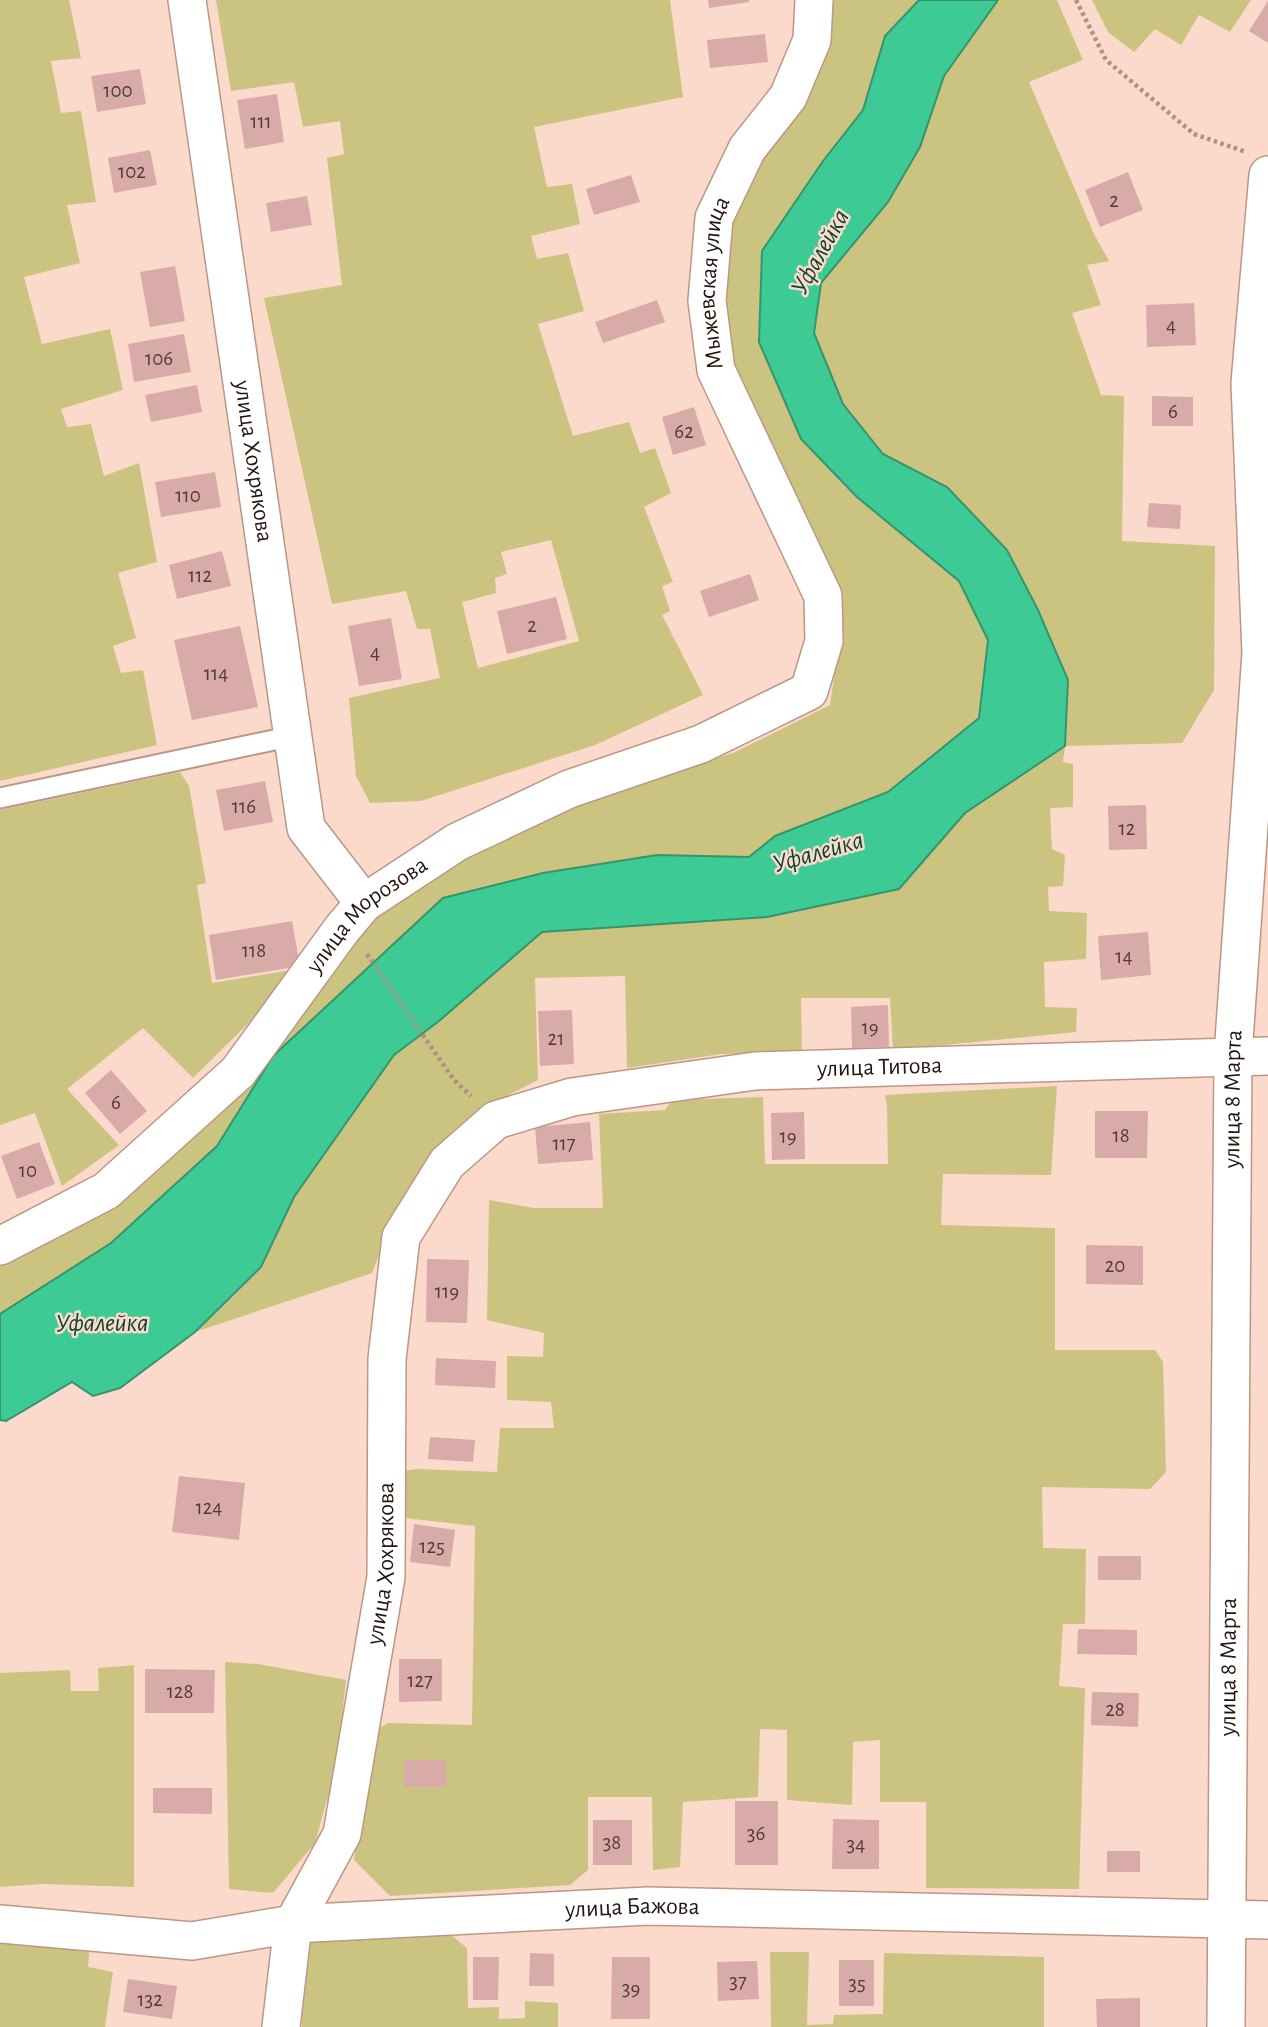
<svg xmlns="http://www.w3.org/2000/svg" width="1268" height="2027" font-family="'Alegreya Sans',sans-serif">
  <rect width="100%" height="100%" fill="#fbd9cb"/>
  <g fill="#cbc480" fill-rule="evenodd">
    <polygon points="0,0 69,0 81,58 51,61 61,113 81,111 96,202 67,205 80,263 24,277 42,344 110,329 123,390 61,409 67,427 91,424 104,476 139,463 157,562 118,573 136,638 113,646 121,673 143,670 157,745 0,781"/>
    <path d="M216,0h454l13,97 -149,30 13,60 25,-3 8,40 -49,12 6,23 31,-6 16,58 -46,13 35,112 56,-14 11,31 15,-5 16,45 -27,14 29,75 -11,4 8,25 -8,4 41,80 -108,50 -174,56 -51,2 -14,-27 -7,-78 91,-20 -10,-49h-13l-11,-38 -74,13 -68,-306 78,-13 -15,-127 17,-4 -4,-33 -37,6 -9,-45 -63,9zM551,540l28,101 -101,27 -16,-66 34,-9 -1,-15 12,-4 -6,-22z"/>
    <polygon points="828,0 919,0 885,36 863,110 823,161 762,251 857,497 959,581 988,640 979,718 888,792 775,836 750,857 657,855 543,873 273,1056 217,1146 111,1243 0,1314 0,1255 111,1200 343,943 434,872 565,806 733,753 830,705 839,644 731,370 720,304 729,216"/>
    <polygon points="998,0 1057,0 1083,60 1029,82 1094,234 1109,261 1087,265 1101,305 1072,313 1101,395 1124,396 1122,541 1215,546 1214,690 1182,743 1065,746 1063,762 1073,764 1073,807 1050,808 1052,849 1065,855 1063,886 1048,887 1049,911 1087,913 1086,959 1044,962 1045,1007 1077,1008 1076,1032 893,1050 890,998 801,998 802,1053 721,1054 627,1068 625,976 535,978 538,1080 497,1101 394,1217 372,1273 195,1332 261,1267 294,1197 394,1055 439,1021 542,931 767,917 899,889 965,813 1065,746 947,487 883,454 843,404 814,333 821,284 888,202 920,147 944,76"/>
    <polygon points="1092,0 1251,0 1230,32 1199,15 1181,45 1155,29 1134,52 1108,32"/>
    <polygon points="180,772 189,786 206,883 197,885 212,983 304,968 193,1078 143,1028 67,1089 119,1145 62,1186 35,1113 0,1125 0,810"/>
    <polygon points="1057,1086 1051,1175 943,1174 941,1225 1055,1228 1055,1350 1155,1350 1163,1362 1166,1472 1150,1489 1042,1487 1043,1548 1086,1549 1085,1624 1063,1624 1059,1686 1085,1688 1079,1889 926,1888 926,1802 880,1802 880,1740 853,1742 852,1805 787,1800 787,1730 760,1729 758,1797 683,1802 680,1867 653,1870 652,1797 588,1797 588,1870 570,1885 390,1896 354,1860 375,1730 388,1723 472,1725 475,1526 405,1518 404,1471 417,1469 497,1472 500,1428 554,1428 551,1402 507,1400 507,1356 543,1357 544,1333 487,1320 489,1200 534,1208 603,1208 599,1114 665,1110 672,1100 763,1097 765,1164 888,1164 887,1107 885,1095"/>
    <polygon points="225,1662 258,1664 346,1680 336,1767 315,1843 273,1893 229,1889"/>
    <polygon points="134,1665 134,1887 43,1884 0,1887 0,1673 70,1670 71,1691 99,1691 98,1668"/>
    <polygon points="450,1934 467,1948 468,2008 499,2007 499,2019 525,2018 525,2001 558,2003 558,2027 302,2027 299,1994 311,1939"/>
    <polygon points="0,1937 90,1943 88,1967 113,1972 105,2027 0,2027"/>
    <polygon points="770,1952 809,1952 807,2025 833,2024 834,2015 883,2014 884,1953 1044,1957 1044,2027 771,2027"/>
  </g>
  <polygon fill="#3dca95" stroke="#36946d" stroke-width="2" points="919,0 998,0 944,76 920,147 888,202 821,283 814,333 843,404 883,454 947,487 1007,550 1038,610 1068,680 1065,746 965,813 899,889 767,917 542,932 439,1021 394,1055 294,1197 261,1267 195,1332 120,1388 93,1396 72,1382 6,1421 0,1420 0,1314 111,1243 217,1146 273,1056 443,898 543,873 657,855 749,857 775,836 888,792 979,718 988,640 959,581 857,497 801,439 759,342 762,251 823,161 863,110 885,36"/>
  <g fill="#d8aba8">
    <polygon points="708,0 749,0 749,2 709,8"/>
    <polygon points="1268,1 1268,43 1249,31"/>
    <polygon points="765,34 768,62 710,68 707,40"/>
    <polygon points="140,69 146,104 97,112 91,76"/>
    <polygon points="277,94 284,142 245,149 237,100"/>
    <polygon points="150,150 157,185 114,193 108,158"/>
    <polygon points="1128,172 1143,210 1100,227 1085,190"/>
    <polygon points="631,175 640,202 594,215 586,189"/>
    <polygon points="307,196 312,225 271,232 266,203"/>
    <polygon points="175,266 185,321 150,327 140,272"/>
    <polygon points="657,300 665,322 603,343 595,322"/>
    <polygon points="1194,303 1196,345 1147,347 1146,305"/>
    <polygon points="184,334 191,372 134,382 128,344"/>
    <polygon points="197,385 202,412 151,422 145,395"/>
    <polygon points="1152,396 1193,397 1193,426 1152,426"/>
    <polygon points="694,407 706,445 673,455 662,417"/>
    <polygon points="215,472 221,507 161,517 155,482"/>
    <polygon points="1149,503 1181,505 1180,529 1147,527"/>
    <polygon points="222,551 231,586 177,599 169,565"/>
    <polygon points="750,574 759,600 709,617 700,591"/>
    <polygon points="556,597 567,639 507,654 497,611"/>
    <polygon points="391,618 402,679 359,686 348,626"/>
    <polygon points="240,626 258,707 192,720 174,640"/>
    <polygon points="265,781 273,822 224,831 216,790"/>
    <polygon points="1146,805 1147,849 1109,850 1108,806"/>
    <polygon points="292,921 300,966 216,980 209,935"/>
    <polygon points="1148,932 1151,975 1101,980 1098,936"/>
    <polygon points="888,1005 889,1047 852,1048 851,1007"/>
    <polygon points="572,1010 574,1064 540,1066 538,1011"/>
    <polygon points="111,1070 147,1111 120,1134 85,1093"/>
    <polygon points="1095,1111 1148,1111 1147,1158 1095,1158"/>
    <polygon points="804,1112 805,1159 772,1160 771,1113"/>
    <polygon points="590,1122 593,1160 538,1164 535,1127"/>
    <polygon points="39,1142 55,1184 17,1199 1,1156"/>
    <polygon points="1086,1245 1143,1246 1143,1285 1086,1284"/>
    <polygon points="427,1259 469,1260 467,1323 426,1322"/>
    <polygon points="436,1358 496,1361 495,1388 435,1385"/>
    <polygon points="430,1437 475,1440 473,1462 428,1459"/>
    <polygon points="179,1476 245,1483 239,1540 172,1532"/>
    <polygon points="414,1524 455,1530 450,1567 410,1562"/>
    <rect x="1098" y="1556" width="43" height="24"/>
    <polygon points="1078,1629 1137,1630 1137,1655 1077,1654"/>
    <polygon points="399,1659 442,1659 442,1701 399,1702"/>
    <polygon points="145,1669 215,1670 214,1713 145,1713"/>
    <polygon points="1092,1692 1139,1693 1138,1727 1091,1725"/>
    <rect x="404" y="1760" width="42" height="27"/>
    <polygon points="153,1788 212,1788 212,1814 153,1813"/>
    <rect x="735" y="1801" width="43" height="64"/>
    <polygon points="833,1819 879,1820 879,1869 832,1869"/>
    <rect x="593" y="1820" width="39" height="45"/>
    <rect x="1107" y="1851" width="33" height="21"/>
    <polygon points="530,1953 554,1954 554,1986 529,1986"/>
    <polygon points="473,1957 499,1957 498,2000 473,2000"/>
    <polygon points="612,1957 650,1957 650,2019 611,2019"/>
    <rect x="839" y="1960" width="35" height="46"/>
    <polygon points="757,1961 759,1999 718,2001 717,1962"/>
    <polygon points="128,1979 177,1986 172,2019 123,2012"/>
    <polygon points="1140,1998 1140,2027 1097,2027 1096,1999"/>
  </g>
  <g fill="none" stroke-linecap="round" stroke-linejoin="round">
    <defs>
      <polyline id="service" points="0,798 293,736"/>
      <g id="minor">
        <path id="s1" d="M187,0l119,828 58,75"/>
        <path id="s2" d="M0,1246l106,-55 132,-119 104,-143 22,-26 93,-61 112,-53 132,-45 108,-53 15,-50 -1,-45 -107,-226 -9,-69 7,-83 33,-69 41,-52 24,-57 2,-40"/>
        <path id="s3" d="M0,1924l192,17 101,-17 355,-18 620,14"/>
        <path id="s4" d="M281,2027l12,-103 49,-90 44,-257 1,-218 14,-122 46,-74 49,-43 76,-23 183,-26 513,-15"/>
        <path id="s5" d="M1226,2027l7,-972 28,-402 -11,-270 18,-208"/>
      </g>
    </defs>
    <use href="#service" stroke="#bd9686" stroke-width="23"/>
    <use href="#minor" stroke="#bd9686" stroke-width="40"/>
    <g stroke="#ab9186" stroke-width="4.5" stroke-dasharray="3.5 3.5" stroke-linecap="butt">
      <polyline points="1076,0 1106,60 1194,134 1246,152"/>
      <polyline points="367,954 454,1080 471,1096"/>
    </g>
    <use href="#service" stroke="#fff" stroke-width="19"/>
    <use href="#minor" stroke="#fff" stroke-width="37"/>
  </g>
  <g text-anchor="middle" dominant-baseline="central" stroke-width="5" stroke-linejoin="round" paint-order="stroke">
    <g font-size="21" fill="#523b36">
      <text x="118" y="90">100</text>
      <text x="261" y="121">111</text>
      <text x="132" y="171">102</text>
      <text x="1114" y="200">2</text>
      <text x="1171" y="325">4</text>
      <text x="159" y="358">106</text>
      <text x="1173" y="411">6</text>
      <text x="684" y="431">62</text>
      <text x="188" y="495">110</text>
      <text x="200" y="575">112</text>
      <text x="532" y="625">2</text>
      <text x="375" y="652">4</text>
      <text x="216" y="673">114</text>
      <text x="244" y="806">116</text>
      <text x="1127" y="828">12</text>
      <text x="254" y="950">118</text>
      <text x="1124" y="956">14</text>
      <text x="870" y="1027">19</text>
      <text x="556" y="1038">21</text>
      <text x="116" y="1102">6</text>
      <text x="1121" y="1135">18</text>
      <text x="788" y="1136">19</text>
      <text x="564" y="1143">117</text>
      <text x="28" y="1170">10</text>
      <text x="1115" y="1265">20</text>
      <text x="447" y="1291">119</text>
      <text x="209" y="1507">124</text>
      <text x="432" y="1546">125</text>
      <text x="420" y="1680">127</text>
      <text x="180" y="1691">128</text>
      <text x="1115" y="1709">28</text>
      <text x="756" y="1833">36</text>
      <text x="612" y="1842">38</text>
      <text x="856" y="1844">34</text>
      <text x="738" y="1981">37</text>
      <text x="857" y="1983">35</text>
      <text x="631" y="1988">39</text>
      <text x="150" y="1999">132</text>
    </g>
    <g font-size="24" fill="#251610" stroke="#fbd9cb">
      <text stroke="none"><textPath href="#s2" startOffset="1438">Мыжевская улица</textPath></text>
      <text stroke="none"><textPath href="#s1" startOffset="466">улица Хохрякова</textPath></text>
      <text stroke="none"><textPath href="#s2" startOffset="502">улица Морозова</textPath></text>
      <text stroke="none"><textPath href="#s4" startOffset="1349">улица Титова</textPath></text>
      <text stroke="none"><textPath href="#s5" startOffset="928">улица 8 Марта</textPath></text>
      <text stroke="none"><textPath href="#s4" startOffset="480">улица Хохрякова</textPath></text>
      <text stroke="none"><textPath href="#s5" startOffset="360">улица 8 Марта</textPath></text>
      <text stroke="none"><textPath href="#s3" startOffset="635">улица Бажова</textPath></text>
    </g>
    <g font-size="26" font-style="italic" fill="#08442f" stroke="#fbd9cb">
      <text transform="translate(820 252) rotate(-61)">Уфалейка</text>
      <text transform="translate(818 852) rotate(-16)">Уфалейка</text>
      <text x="102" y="1323">Уфалейка</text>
    </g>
  </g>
</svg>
